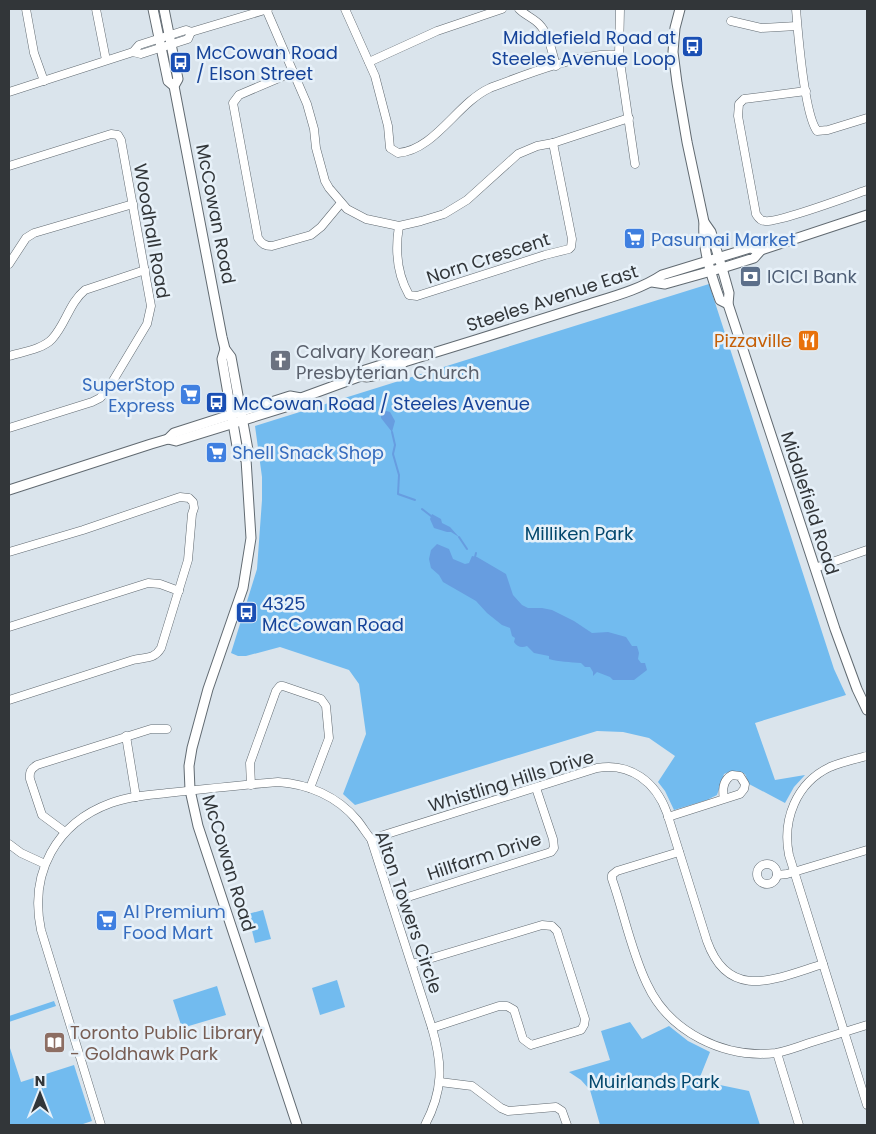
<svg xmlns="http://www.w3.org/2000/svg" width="876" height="1134" font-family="Poppins,sans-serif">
  <rect width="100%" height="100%" fill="#dae4ec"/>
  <g fill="#72bbef">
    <polygon points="709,284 834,669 846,695 755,723 775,780 805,775 794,787 785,803 749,784 745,774 731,771 724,774 717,795 707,800 674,810 665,791 658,782 675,756 649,738 623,732 597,731 355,805 343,794 366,734 359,684 349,670 280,647 246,656 238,656 231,653 257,569 262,500 262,477 255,426"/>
    <polygon points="263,910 271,939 255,943 248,914"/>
    <polygon points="337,980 345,1007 320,1015 312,988"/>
    <polygon points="217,986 226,1015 182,1028 173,1000"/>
    <polygon points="54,1001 56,1006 9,1022 9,1016"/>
    <polygon points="630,1022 642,1039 669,1026 688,1041 710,1052 700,1077 720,1085 749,1091 760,1125 600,1125 590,1090 581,1080 569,1072 610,1060 601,1031"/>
    <polygon points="9,1045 21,1082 74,1065 92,1121 80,1125 9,1125"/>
  </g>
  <g fill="#679de0">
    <polygon points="383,410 390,412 395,421 392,432 381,418 381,411"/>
    <polygon points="432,514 441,519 442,523 450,527 459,537 451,532 447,532 434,528 430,519"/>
    <path d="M437,544l12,5 4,10 12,5 4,-1 3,-7 5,1 29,17 7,21 9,10 6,3h14l10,2 22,11 18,12 16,-1 18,5 6,9h5l2,7 -1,6 3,4h4l2,7 -13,10h-21l-3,-3 -13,-5 -4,4v-4l-3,-5h-5l-4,-4c-11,-1 -22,-1 -32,-4v-3l-15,-3 -7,-7c-5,2 -10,1 -13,-4l1,-4 -3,-2 -2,-8 -8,-3 -15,-12 -11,-12 -33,-19 -4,-7 -8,-7 -2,-9 2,-9z"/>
  </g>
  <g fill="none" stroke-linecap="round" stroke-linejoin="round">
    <g stroke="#679de0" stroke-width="2">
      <polyline points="392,432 395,445 393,454 399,475 398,494 415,500"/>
      <polyline points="422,509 431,516"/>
      <polyline points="459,537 467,549"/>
      <polyline points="475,557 476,553"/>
    </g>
    <defs>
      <g id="minor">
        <polyline points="26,9 34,53 44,81"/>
        <polyline points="96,9 106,60"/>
        <polyline points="266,9 307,104 314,129 316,148 325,181 329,188 347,209 366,219 399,226 421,221 444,214 467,200 518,154 537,146 553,143 629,118"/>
        <path d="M345,9l30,67 13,50 2,22 8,5c37,-3 59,-50 92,-65 34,-13 95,-37 129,-33"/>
        <path d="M519,9c6,6 14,9 20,15 10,10 13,28 17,42"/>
        <polyline points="620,9 619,55 635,164"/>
        <path d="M796,9c2,24 8,105 21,122l11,-1 39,-12"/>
        <polyline points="731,21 761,28 797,26"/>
        <polyline points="133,52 139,45 186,30 191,32 268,9"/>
        <polyline points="369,62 437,31 502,9"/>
        <path d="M293,72l-54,23 -6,8 25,135c4,6 7,8 14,8l39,-11 10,-8 20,-24"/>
        <path d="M806,91l-62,8 -5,5 -1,12 18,98c2,3 4,7 9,7 13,2 85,-25 102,-31"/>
        <polyline points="9,92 133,52 141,54 188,39 191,32"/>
        <polyline points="9,166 111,134 118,135 121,140 151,306 147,324 108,389 100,398 92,402 9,428"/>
        <path d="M399,226c-4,24 -2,48 10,69l8,1 128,-41 24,-6 2,-2 1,-8 -19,-96"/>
        <polyline points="9,264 26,238 34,233 133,204"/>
        <path d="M9,356c13,-4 34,-7 43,-17 14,-15 17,-36 33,-49l60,-20"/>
        <path d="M9,552l74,-22 97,-33 9,1 4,4 1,6 -2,6 -4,46 -27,88c-7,12 -17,9 -28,12l-124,40"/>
        <polyline points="815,568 867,550"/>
        <polyline points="9,627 148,583 160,584 179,591"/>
        <polyline points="126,736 136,797"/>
        <path d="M867,756c-12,3 -25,6 -37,11 -34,16 -48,53 -41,88l78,250"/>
        <polyline points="251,785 250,763 276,691 280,686 283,686 321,699 326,706 329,738 310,788"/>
        <path d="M668,817l72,-23 4,-5 1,-5 -5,-8 -8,-1c-9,5 -10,14 -8,24"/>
        <path d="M65,832l-23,-17 -12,-36c-1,-7 1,-10 7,-14l114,-36h16"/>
        <path d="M371,839l226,-71c33,-6 59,14 70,45l40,128c22,62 70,37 116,23"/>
        <polyline points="9,844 21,853 45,864"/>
        <path d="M679,852l-62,19 -5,4v4c12,34 19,72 35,105 22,48 77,75 129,69 11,-2 22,-6 33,-10 19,-6 39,-12 58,-18"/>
        <circle cx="767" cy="874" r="10"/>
        <polyline points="777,875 787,874 867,850"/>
        <polyline points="392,902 551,852 554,848 553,839 536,788"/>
        <polyline points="412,964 542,925 552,926 557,931 585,1019 584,1025 581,1030 531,1045 523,1039 514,1010 507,1006 499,1006 432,1028"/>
        <polyline points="777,1053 799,1125"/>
        <polyline points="440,1082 472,1086 501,1108 508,1111 556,1107 562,1111 567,1125"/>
        <path d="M101,1125l-60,-195c-12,-57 15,-107 70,-127 18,-7 38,-8 56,-10 37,-4 74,-8 111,-11 30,2 59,14 79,38 5,6 9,13 14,19l61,189c11,37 11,63 -7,97"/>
      </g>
      <g id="major">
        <polyline points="153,9 168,81 174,86"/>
        <polyline points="164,9 178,79 174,86 222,337 225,349 231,357 248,450 246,459 251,538 243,588 208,689 192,748 189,766 190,790 198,826 297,1125"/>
        <path d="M680,9l-5,19 -2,24 4,31 10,59 17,80c-2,26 7,53 16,78l8,4"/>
        <polyline points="704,222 711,232 722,268 729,293 728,304 835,629 857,689 867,710"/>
        <polyline points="652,282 665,284 722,268 754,258 761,250"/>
        <polyline points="225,349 222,359 238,452 246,459"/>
        <polyline points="361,376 365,370 397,360 404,362"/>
        <polyline points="168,439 174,433 290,396 301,398"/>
        <path d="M9,490l142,-46 17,-5 8,2 116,-36 9,-7 60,-22c10,4 36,-7 43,-14 59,-18 117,-36 176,-55 27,-9 58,-16 82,-32l88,-27 11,2 106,-35"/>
      </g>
    </defs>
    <use href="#minor" stroke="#616a71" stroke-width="9"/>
    <use href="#major" stroke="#616a71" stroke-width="11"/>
    <use href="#minor" stroke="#fff" stroke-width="8"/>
    <use href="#major" stroke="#fff" stroke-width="9"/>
  </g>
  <defs>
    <symbol id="bus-square" viewBox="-11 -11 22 22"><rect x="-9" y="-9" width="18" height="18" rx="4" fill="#1a4fb4" stroke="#e7f1f9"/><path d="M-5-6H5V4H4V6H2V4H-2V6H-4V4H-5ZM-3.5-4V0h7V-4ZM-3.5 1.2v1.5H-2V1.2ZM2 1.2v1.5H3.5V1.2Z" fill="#fff"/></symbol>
    <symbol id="supermarket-square" viewBox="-11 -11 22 22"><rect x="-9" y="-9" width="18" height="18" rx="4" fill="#3f7fe0" stroke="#e7f1f9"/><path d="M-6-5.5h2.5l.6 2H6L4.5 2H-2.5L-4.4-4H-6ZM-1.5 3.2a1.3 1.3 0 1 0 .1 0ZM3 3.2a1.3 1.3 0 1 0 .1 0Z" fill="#fff"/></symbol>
    <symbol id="bank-square" viewBox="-11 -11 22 22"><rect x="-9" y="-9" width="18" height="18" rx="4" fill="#5c6f8a" stroke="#e7f1f9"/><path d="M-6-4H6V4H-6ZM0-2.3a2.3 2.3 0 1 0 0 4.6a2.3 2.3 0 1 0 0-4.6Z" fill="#fff"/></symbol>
    <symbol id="restaurant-square" viewBox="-11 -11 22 22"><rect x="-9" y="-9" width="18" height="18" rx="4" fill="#e8710a" stroke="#e7f1f9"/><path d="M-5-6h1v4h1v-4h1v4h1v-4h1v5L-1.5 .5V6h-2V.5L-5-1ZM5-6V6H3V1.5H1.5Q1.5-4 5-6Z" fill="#fff"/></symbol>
    <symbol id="church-square" viewBox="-11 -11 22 22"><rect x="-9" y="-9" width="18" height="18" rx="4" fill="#6b7280" stroke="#e7f1f9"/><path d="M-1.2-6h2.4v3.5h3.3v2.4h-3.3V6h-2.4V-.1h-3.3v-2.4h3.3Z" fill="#fff"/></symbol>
    <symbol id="library-square" viewBox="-11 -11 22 22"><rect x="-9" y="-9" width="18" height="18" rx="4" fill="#8d6e63" stroke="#e7f1f9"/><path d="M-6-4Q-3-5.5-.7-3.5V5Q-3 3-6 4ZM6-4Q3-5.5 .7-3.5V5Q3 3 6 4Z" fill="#fff"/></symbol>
  </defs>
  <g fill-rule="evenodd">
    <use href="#bus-square" x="680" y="34" width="25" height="25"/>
    <use href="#bus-square" x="168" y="50" width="25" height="25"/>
    <use href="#supermarket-square" x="622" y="226" width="25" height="25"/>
    <use href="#bank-square" x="738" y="264" width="25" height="25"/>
    <use href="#restaurant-square" x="796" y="328" width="25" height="25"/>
    <use href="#church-square" x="268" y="348" width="25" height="25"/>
    <use href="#supermarket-square" x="178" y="382" width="25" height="25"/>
    <use href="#bus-square" x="204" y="390" width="25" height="25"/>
    <use href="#supermarket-square" x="204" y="440" width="25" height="25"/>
    <use href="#bus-square" x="234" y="600" width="25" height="25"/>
    <use href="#supermarket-square" x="94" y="908" width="25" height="25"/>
    <use href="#library-square" x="42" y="1030" width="25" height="25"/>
  </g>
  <g text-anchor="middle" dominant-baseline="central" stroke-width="5" stroke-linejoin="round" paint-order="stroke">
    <g font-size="18" fill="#164399" stroke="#e7f1f9" text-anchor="start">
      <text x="676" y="37" text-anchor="end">Middlefield Road at<tspan x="676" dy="21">Steeles Avenue Loop</tspan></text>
      <text x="196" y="52">McCowan Road<tspan x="196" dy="21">/ Elson Street</tspan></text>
      <text x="233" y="403">McCowan Road / Steeles Avenue</text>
      <text x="262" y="603">4325<tspan x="262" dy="21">McCowan Road</tspan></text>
    </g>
    <g font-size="18" fill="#323639" stroke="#e7f1f9">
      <text transform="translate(216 214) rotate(79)">McCowan Road</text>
      <text transform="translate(152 231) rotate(80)">Woodhall Road</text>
      <text transform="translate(488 258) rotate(-18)">Norn Crescent</text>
      <text transform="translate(552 298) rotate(-18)">Steeles Avenue East</text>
      <text transform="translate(810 503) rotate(72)">Middlefield Road</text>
      <text transform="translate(511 781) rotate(-17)">Whistling Hills Drive</text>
      <text transform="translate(484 856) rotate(-18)">Hillfarm Drive</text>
      <text transform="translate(229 863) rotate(73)">McCowan Road</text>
      <text transform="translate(409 912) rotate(71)">Alton Towers Circle</text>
    </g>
    <g font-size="18" fill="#366cbe" stroke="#e7f1f9" text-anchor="start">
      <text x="651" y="239">Pasumai Market</text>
      <text x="175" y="384" text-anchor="end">SuperStop<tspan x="175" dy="21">Express</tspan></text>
      <text x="232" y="452">Shell Snack Shop</text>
      <text x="123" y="911">AI Premium<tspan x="123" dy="21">Food Mart</tspan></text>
    </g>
    <g font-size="18" fill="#4e5e75" stroke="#e7f1f9" text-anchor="start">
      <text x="767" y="276">ICICI Bank</text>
    </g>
    <g font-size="18" fill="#c56008" stroke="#e7f1f9" text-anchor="end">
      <text x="792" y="340">Pizzaville</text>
    </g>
    <g font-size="18" fill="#5b616d" stroke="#e7f1f9" text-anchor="start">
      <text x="296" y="351">Calvary Korean<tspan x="296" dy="21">Presbyterian Church</tspan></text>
    </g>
    <g font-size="18" fill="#04486d" stroke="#e7f1f9">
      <text x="579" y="533">Milliken Park</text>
      <text x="654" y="1081">Muirlands Park</text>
    </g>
    <g font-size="18" fill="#785e54" stroke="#e7f1f9" text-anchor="start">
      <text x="70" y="1032">Toronto Public Library<tspan x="70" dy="21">- Goldhawk Park</tspan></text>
    </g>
  </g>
  <rect width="876" height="1134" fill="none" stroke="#323639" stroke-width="20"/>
  <g transform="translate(40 1094)" stroke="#e7f1f9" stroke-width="4" paint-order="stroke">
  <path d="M0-4L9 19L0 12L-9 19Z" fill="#323639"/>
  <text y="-8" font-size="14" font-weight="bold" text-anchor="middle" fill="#323639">N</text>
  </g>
</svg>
